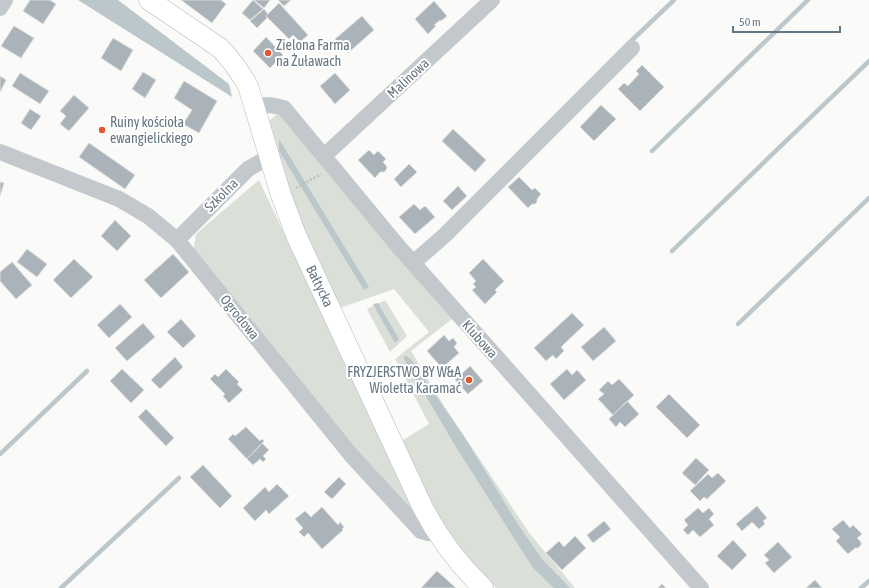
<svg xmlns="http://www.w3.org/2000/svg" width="869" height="588" font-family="'Asap Condensed',sans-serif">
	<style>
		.green { fill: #dadfd7 }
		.water { fill: #bbc7cb }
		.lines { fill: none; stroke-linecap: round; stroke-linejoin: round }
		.stream { stroke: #bbc7cb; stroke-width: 4.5 }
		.building { fill: #aab3b9; stroke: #dcdcda }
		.major-casing { stroke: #b5babe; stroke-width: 21 }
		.path { stroke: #bbbfc2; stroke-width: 2.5; stroke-dasharray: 2 2; stroke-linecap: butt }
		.minor { stroke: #c3c8cc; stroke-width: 16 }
		.major { stroke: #fff; stroke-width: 20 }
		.poi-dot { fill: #e4572e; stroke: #fff; stroke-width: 1.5 }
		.labels { text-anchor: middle; stroke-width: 4; stroke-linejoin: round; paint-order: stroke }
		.poi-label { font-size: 14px; fill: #657683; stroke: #fff; text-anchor: start }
		.street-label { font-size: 14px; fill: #657683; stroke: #fff }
	</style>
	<rect width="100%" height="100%" fill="#fafaf8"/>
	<path class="green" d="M279,114L452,319L411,351L444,406L530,534L575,588H496L465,556L433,510L403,440L429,424L395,359L429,332L394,289L340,308L300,222L268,122L276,115Z
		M259,180L422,526L358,454L193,252L196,234Z
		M385,300L407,336L390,352L367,309Z"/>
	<path class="water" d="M78,0H118L229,84L232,97Z
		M279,139L369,287L364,290L279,151Z
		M378,303L399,339L395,343L373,304Z
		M410,358L465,438L519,526L542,559L570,588H554L533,568L456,447L406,362Z"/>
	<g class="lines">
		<path class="stream" d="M629,43L674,0
			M652,151L808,0
			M672,251L869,61
			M738,324L869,198
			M406,358L411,366
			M0,454L87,371
			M61,588L179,478
			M861,588L869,581"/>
	</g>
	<path class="building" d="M30,0H50L56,4L43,24L23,11Z
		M181,0H221L226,4L212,23Z
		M253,0L263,9L250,20L242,13Z
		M254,0H270L264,8Z
		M278,0H291L284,6Z
		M434,1L447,16L441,21L440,20L434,25L436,26L428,34L415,19Z
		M279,3L308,35L300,42L293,35L289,39L266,16Z
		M264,9L268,14L266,16L267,18L257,28L250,21Z
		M362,16L374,30L348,53L335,39Z
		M14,26L34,38L21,58L1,46Z
		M266,37L283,55L270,68L253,51Z
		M113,38L133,50L121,71L101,58Z
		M642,65L664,87L640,111L618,89L624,83L628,86L639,74L636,71Z
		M143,72L156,80L145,98L132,89Z
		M20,73L49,91L40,104L12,86Z
		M335,73L350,90L335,104L320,86Z
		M0,76L6,80L0,92Z
		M184,81L217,101L199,133L183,124L192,110L174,98Z
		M74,95L89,108L69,131L60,124L66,116L60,111Z
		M601,105L616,119L594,141L580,127Z
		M30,109L41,116L31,130L21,123Z
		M453,129L486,160L475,172L442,141Z
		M89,143L135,175L125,189L79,157Z
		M369,150L374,155L378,151L386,159L383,162L387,167L386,170L384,172H380L375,178L358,160Z
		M409,164L417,172L401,187L394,179Z
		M519,177L532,190L535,188L541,194L537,199V202L535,204H532L528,208L508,187Z
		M0,182L4,183L0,196Z
		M458,186L467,196L452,210L443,201Z
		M414,204L420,210L425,206L435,217L415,234L399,217Z
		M115,220L131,236L117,251L101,236Z
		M27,249L47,264L37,277L17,262Z
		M173,254L189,272L161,298L144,280Z
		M74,259L93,277L71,298L53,280Z
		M483,259L504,281L495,290L497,292L485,304L472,290L476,287L473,284L476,281L469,273Z
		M12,262L32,285L16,299L0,281V272Z
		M120,304L132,317L109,338L97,325Z
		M572,313L584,325L561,347L564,351L556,359L553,355L546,361L534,348Z
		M181,319L196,336L183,348L167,332Z
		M143,323L155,337L127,361L115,348Z
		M604,327L616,341L593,361L581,347Z
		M444,335L449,341L453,338L457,343L454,347L459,353L442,368L427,351Z
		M175,357L183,367L160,389L151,380Z
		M470,366L483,381L468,394L455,380Z
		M122,369L144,390L131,403L110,381Z
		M226,369L239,382L237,384L243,390L229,403L223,396L225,394L210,379L215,374L218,377Z
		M567,369L572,375L577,370L586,380L564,400L550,384Z
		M619,379L634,395L613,415L598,399L604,394L599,390L608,381L612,385Z
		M669,394L700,425L687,438L656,407Z
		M627,401L639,414L625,427L620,422L616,427L609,419Z
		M146,409L174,438L166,446L138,417Z
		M246,427L260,441L262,439L264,441L247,459L228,439L233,434L235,436Z
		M262,443L269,450L263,456L266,459L263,462L260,459L253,465L247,459Z
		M696,458L709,470L695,485L682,473Z
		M203,465L232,496L220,508L190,477Z
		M718,473L726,481L707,499L704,497L700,501L690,491L708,474L712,478Z
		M339,477L346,484L332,499L324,492Z
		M277,484L289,496L269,514L266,510L255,521L243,508L265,487L269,492Z
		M757,506L767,518L763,521L765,524L759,529L752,522L742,531L736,524Z
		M322,507L338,525L340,522L344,527L342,529L343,530L322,549L308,533L304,537L299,532L303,528L295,519L305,511L311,517Z
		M698,508L703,513L709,508L714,514L709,519L714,525L700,537L693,530L688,535L683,530L688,525L684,520Z
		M843,520L850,528L853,525L862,534L857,538L861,542V545L858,548H855L848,554L836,541L840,537L832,529Z
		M604,521L611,529L593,543L587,535Z
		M575,536L586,548L562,570L546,553L559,541L564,547Z
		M733,540L747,555L732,570L717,556Z
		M778,542L792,557L774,573L765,563L769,560L764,555Z
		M437,571L456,588H421Z
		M815,580L822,588H806Z
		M662,584L666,588H658Z"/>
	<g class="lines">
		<defs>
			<path id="major" d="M149,0L220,48C232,60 240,72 248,86L281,195L296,235L422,506C438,537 458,564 483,588"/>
		</defs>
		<use href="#major" class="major-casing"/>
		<path class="path" d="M296,188L321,174"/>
		<path class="minor" d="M0,8L5,0
			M255,106L270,105L284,108L398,246L701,588
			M0,152L119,199L148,216L177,240L351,455L421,531L428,533L436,532
			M324,156L492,0
			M177,240L248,169L269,157
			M413,263L445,235L632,48"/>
		<use href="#major" class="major"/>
	</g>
	<g class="poi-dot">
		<circle cx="268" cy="53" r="4"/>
		<circle cx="102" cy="130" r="4"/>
		<circle cx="469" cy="380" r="4"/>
	</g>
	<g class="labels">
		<g class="poi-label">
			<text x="276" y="50">Zielona Farma<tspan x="276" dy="16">na Żuławach</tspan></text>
			<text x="110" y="127">Ruiny kościoła<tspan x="110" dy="16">ewangielickiego</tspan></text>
			<text x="461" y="377" text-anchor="end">FRYZJERSTWO BY W&amp;A<tspan x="461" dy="16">Wioletta Karamać</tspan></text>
		</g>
		<g class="street-label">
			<text transform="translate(408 78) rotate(-43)" y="5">Malinowa</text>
			<text transform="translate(221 195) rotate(-45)" y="5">Szkolna</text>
			<text transform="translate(320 286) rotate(64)" y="5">Bałtycka</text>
			<text transform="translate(240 317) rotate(51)" y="5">Ogrodowa</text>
			<text transform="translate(480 339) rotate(48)" y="5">Klubowa</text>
		</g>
	</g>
	<path d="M733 26v6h107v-6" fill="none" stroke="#657683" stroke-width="2"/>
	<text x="739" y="26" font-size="12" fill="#657683" stroke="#ffffff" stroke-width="3" paint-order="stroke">50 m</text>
</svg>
